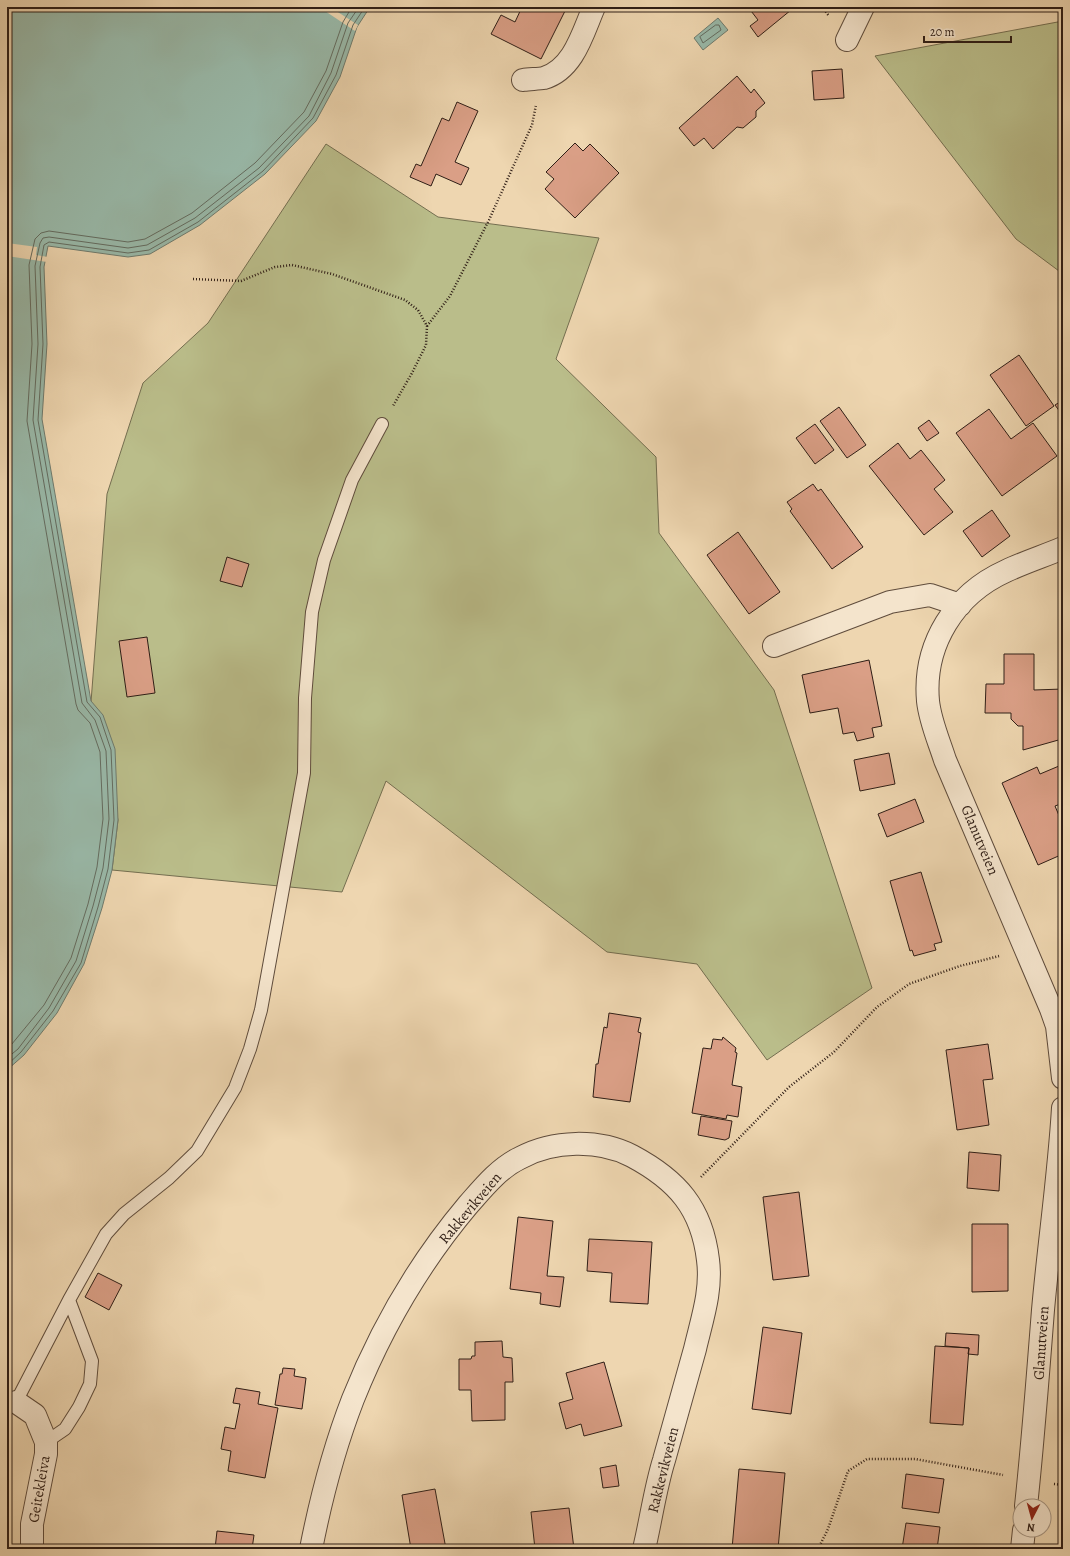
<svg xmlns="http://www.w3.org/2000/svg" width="1070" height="1556" font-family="Alegreya,serif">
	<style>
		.green { fill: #babd8a; stroke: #746e50 }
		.water { fill: #99b9a9; stroke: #6f7b6e }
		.pier { fill: #eed6b0 }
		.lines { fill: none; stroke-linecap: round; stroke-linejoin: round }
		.shore { stroke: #646c60; stroke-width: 1 }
		.building { fill: #da9f86; stroke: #2f1e16 }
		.lane-casing { stroke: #5f4c3c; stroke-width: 14 }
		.street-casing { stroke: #5f4c3c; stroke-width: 24 }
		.path { stroke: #2f1e16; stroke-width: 2.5; stroke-dasharray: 1 2; stroke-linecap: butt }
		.lane { stroke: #f4e4cc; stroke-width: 12 }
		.street { stroke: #f4e4cc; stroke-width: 22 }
		.labels { text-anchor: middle; stroke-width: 3; stroke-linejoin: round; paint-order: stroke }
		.street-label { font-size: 15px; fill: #2f1e16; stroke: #f4e4cc }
	</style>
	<rect width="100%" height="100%" fill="#eed6b0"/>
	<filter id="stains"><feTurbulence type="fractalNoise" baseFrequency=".005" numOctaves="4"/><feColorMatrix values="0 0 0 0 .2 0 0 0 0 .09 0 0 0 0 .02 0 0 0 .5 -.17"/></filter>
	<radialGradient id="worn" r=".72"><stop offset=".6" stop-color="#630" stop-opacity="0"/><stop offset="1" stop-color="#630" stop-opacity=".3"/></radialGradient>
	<path class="green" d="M1063,21V274L1016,239L875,56Z
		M326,144L438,217L599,238L556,359L656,457L659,533L774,690L872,988L767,1060L697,964L607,952L386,781L342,892L112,870L118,820L91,702L107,494L143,383L208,323Z"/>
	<path class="water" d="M7,7H370L357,27L340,77L316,121L265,174L200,225L150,254L128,257L48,246L44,267L47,344L42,419L91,701L103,715L115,749L118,820L112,870L102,908L84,964L57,1013L24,1055L7,1070Z
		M718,18L728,30L703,50L694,38Z"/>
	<path class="pier" d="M319,7H330L358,25L355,31Z
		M7,243L37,247L36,255L48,257L47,262L7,256Z"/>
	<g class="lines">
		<path class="shore" d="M716,25H719L721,30L703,43L700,37Z
			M7,1050L44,1005L71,958L88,904L97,867L103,819L100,752L90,723L78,710L76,704L27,421L32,344L29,265L35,239L41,233L49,231L128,242L145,239L192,213L255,163L304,112L326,71L343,22L352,7
			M7,1058L18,1049L49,1008L76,961L93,906L103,868L109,819L106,751L95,720L82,703L33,420L38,344L35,266L40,243L43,238L49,237L128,248L147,245L195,218L259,168L309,116L331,73L348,23L359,7
			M7,1065L21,1052L53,1011L81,963L98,907L108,869L114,820L111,750L100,717L87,702L38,420L43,344L40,267L44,245L49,242L128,253L149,250L198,222L263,171L313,118L336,75L353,25L365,7"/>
	</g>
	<path class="building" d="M522,7H567L541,59L491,34L501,15L515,22Z
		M748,7H789L791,10L758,37L750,26L758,20Z
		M842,69L844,98L814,100L812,71Z
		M737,76L751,93L754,89L765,103L756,111V117L743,128L737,127L713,149L704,138L694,146L679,128Z
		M457,102L478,111L455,162L469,168L461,185L436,174L431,186L410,177L416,164L421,166L442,118L449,121Z
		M575,143L583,151L590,144L619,173L575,218L545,189L554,179L546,172Z
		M1019,355L1054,406L1026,426L990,375Z
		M1063,400V416L1055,405Z
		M839,407L866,445L847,458L820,421Z
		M989,409L1011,439L1033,423L1057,456L1002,496L956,433Z
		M929,420L939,433L927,441L918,428Z
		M815,424L834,450L815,464L796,438Z
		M898,443L910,459L921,450L945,480L934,489L953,512L924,535L869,466Z
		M813,484L818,491L821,489L863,547L832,569L790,511L792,509L787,502Z
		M992,510L1010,536L982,557L963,531Z
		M738,532L780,592L749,614L707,555Z
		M227,557L249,564L242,587L220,581Z
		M147,637L155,693L127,697L119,641Z
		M1004,654H1034V690L1063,689L1062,739L1023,750V726H1018L1011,719V713H985L986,684H1004Z
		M1061,656H1063V686H1061Z
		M869,660L882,726L872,728L874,737L857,741L854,732L843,734L838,708L810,713L802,675Z
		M889,753L895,784L860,791L854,760Z
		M1059,766L1063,775V803L1055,806L1063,825V854L1038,865L1002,783L1037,767L1040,774Z
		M915,799L924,822L887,837L878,814Z
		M921,872L942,942L934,944L936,950L914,956L912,950L910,951L890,881Z
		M609,1013L641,1018L638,1032L641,1033L630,1102L593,1097L596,1064H598L604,1027L607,1028Z
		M723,1037L736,1048L735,1052L737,1053L732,1085L742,1087L738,1117L727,1115L726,1119L692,1113L703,1048L711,1049L713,1039L722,1040Z
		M988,1044L993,1079L983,1080L989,1125L957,1130L946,1050Z
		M701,1116L732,1121L729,1138L725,1140L698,1135Z
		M969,1152L1001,1155L999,1191L967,1188Z
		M799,1192L809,1276L773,1280L763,1197Z
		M518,1217L553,1221L547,1276L564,1277L560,1307L540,1304L541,1293L510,1289Z
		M972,1224H1008V1291L972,1292Z
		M589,1239L652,1242L648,1304L610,1302L612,1273L587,1271Z
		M98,1273L122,1285L109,1310L85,1297Z
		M763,1327L802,1333L791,1414L752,1409Z
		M946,1333L979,1335L978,1355L968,1354L969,1348L945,1346Z
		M502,1341L503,1357L512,1358L513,1382H505V1420L472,1421L471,1390H459V1359H471L472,1356H475V1342Z
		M935,1346L969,1348L963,1425L930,1423Z
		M604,1362L622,1426L584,1436L581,1424L566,1429L559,1403L573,1399L566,1373Z
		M283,1368L295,1369L294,1376L306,1378L302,1409L275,1405L280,1374H282Z
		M236,1388L260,1392L258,1404L278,1408L265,1478L228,1471L231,1451L221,1449L225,1427L235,1429L240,1404L233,1403Z
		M616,1465L619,1486L603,1488L600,1468Z
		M739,1469L785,1473L778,1549H732Z
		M906,1474L944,1479L939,1513L902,1508Z
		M435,1489L446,1549H411L402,1495Z
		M569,1508L574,1549H535L531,1512Z
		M906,1523L940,1527L937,1549H902Z
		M217,1531L254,1535L252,1549H215Z
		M407,1545L408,1549H385Z"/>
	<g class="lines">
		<defs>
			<path id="lane" d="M11,1402H16L69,1300L106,1234L124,1214L169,1178L197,1151L235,1088L250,1049L261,1010L304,773L305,698L312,612L324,560L352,480L382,424
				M46,1442L65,1429L79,1407L90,1384L92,1361L69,1300"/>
			<path id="street" d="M847,40L863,7
				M523,80C529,79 538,79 544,78C574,69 583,32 594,7
				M1063,548C1044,556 1025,562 1006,571C955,594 923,644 928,701C930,721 939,741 945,760L1051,1009L1057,1026L1063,1078
				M774,646L890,602L930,595L960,605
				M16,1402L35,1415L46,1442V1454L32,1524V1549
				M1026,1506C1033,1441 1038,1375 1043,1310C1049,1242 1059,1176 1063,1108
				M311,1549C321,1498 334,1448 353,1399C381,1329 420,1262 468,1205C483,1188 499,1168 520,1158C553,1140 599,1139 632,1156C677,1180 702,1208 708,1260C712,1291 702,1319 695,1349C685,1386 674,1423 664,1460C655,1489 651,1520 644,1549
				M1022,1549L1024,1530"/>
		</defs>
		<use href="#lane" class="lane-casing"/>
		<use href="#street" class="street-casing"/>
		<path class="path" d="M822,7L829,16
			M193,279L241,281L275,267L292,265L332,274L405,300L418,310L427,326L426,345L412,373L393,406
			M427,326L450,296L489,220L532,125L536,105
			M701,1177L789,1087L834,1052L877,1007L909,984L960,966L999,956
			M1054,1484L1063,1485
			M818,1549L828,1529L848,1471L867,1459H915L1003,1475"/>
		<use href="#lane" class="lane"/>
		<use href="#street" class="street"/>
	</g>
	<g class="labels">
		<g class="street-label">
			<text transform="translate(980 840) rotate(67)" y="5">Glanutveien</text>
			<text transform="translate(470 1208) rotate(-50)" y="5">Rakkevikveien</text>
			<text transform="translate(1041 1343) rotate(-86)" y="5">Glanutveien</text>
			<text transform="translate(663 1470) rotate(-76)" y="5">Rakkevikveien</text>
			<text transform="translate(39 1489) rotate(-80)" y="5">Geitekleiva</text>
		</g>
	</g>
	<rect width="1070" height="1556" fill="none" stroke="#eed6b0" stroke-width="24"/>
	<rect x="8" y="8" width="1054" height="1540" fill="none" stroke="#2f1e16" stroke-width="2"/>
	<rect x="12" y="12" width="1046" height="1532" fill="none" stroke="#2f1e16"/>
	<g transform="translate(1032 1518) rotate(186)"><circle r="19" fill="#f4e4cc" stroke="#a59583"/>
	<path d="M0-3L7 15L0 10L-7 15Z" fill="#8f2418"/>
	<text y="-6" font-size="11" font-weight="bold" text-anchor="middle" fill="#2f1e16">N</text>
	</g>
	<path d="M924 36v6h87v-6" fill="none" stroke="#2f1e16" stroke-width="2"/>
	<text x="930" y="36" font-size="12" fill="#2f1e16" stroke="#f4e4cc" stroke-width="3" paint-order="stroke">20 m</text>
	<rect width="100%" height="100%" filter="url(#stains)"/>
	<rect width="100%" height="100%" fill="url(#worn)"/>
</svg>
